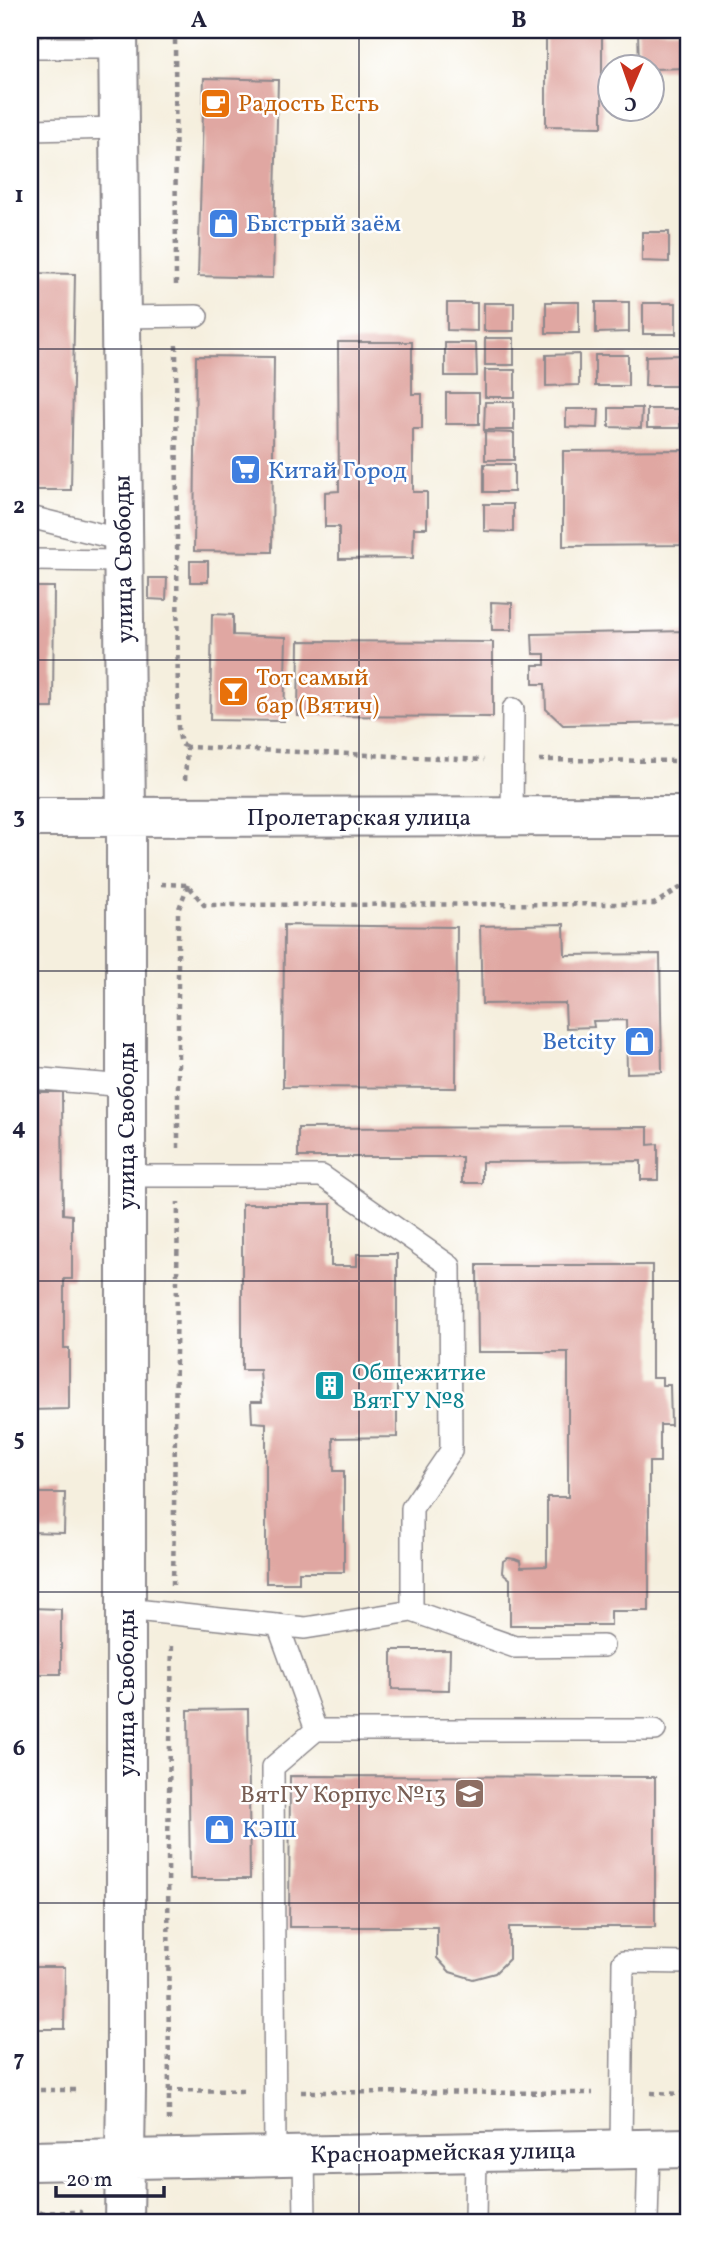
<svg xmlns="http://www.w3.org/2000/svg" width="718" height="2252" font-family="Vollkorn,serif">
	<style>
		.building { fill: #e0a7a2 }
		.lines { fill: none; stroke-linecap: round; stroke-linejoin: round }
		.service-casing { stroke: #8c888c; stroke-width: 24 }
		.minor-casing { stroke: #8c888c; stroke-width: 42 }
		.path { stroke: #8c888c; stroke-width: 4.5; stroke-dasharray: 5 5; stroke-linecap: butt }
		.service { stroke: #fff; stroke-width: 21 }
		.minor { stroke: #fff; stroke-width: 38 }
		.grid { fill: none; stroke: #22223b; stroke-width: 2; stroke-opacity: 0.55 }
		.labels { text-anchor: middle; stroke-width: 5; stroke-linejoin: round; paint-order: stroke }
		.food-label { font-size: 24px; fill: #c56008; stroke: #fff; text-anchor: start }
		.shop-label { font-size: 24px; fill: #366cbe; stroke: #fff; text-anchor: start }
		.street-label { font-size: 24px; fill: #22223b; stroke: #fff }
		.culture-label { font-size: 24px; fill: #0d838f; stroke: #fff; text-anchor: start }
		.education-label { font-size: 24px; fill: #785e54; stroke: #fff; text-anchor: end }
		.neatline { fill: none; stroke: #22223b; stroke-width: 2.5 }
		.grid-label { font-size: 23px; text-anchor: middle; font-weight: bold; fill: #22223b }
	</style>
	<rect width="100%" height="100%" fill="#fff"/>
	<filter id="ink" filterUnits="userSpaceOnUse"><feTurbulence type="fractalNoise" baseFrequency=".0143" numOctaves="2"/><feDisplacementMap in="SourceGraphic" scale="14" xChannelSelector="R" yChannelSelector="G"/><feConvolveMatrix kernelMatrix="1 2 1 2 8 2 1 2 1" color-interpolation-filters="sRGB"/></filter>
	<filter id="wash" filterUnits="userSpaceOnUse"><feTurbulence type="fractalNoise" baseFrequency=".00686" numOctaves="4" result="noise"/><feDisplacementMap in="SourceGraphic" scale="28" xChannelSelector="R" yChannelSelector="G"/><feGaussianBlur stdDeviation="1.57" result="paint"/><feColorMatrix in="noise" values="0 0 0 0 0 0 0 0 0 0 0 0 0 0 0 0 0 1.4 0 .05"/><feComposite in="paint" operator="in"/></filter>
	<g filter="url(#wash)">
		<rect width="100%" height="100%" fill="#f5efde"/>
		<g id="blocks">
			<path class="building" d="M546,30H602V127L546,126Z
				M638,30H688V68L652,69V66H639Z
				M204,78L278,80L273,278L198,276Z
				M642,232H669V262L642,261Z
				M30,273L75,274L71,490H30Z
				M546,302H579V333H546Z
				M596,302H629V332L596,333Z
				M447,303H477V331L447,330Z
				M484,303H514V331H484Z
				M643,303H676V334H643Z
				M485,338H514V365H485Z
				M338,342H412V394H422V429H413V492H427V528H414L413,558L339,559V527H325V492L339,491Z
				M445,343H476L477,376H445Z
				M579,354V385L546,386V355Z
				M595,355H628V386H595Z
				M679,355V386H645L646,356Z
				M196,356L274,357L272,552L194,551Z
				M485,370H515V397H485Z
				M446,393H479V424H446Z
				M485,402H514V430H484Z
				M609,408H642L641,428L609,427Z
				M566,409H599L598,428L566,427Z
				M647,409H680V428H647Z
				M485,432L514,433V460H485Z
				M688,450V545L563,546V451Z
				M484,464H514V492H484Z
				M484,504H513V532L484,531Z
				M190,561H208V582H190Z
				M149,578H167L166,600L149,599Z
				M30,587H54L53,708H30Z
				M491,602L512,603V630H492Z
				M212,614L233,615V635L286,637L284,721L210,720Z
				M688,631V723L563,725L546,709L545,684H533V665H545V654H533L532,634Z
				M299,641L493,642V717L298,716Z
				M564,924L565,955L660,954L662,1072L627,1073L626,1020L593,1021L594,1027L566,1028L565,1003L482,1004L480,926Z
				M284,925L457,927L456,1088L283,1087Z
				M30,1092H62L63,1214L72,1215V1279H64V1348H69V1409L30,1410Z
				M648,1127V1145L658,1144V1180H641V1161L482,1162V1183H462V1157H298V1128Z
				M242,1204H331V1266H357V1254H397V1437L333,1438L334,1471H344V1572H299V1583H266V1423L252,1422L251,1402H262L260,1370H242Z
				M477,1265H652V1378H662V1385H670L671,1425H660V1462H649V1611H611V1625H510V1579L502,1572L503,1561L508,1558L515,1559L520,1561L521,1567L547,1566V1497H568V1352H478Z
				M30,1493H65L64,1533L30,1532Z
				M30,1608L61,1609V1674H30Z
				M392,1650H450L449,1690L392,1689Z
				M248,1709L250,1879H190L188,1710Z
				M290,1776L655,1777V1927H509V1959L495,1973L473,1979L450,1972L437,1958V1927H289Z
				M30,1967H65L64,2029H30Z"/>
		</g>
	</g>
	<g filter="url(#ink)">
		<use href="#blocks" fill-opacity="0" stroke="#8c888c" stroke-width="2"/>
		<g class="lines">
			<defs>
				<path id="service" d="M30,48H119
					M30,130L118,128
					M120,317L197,316
					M30,517L122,540
					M30,560L123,561
					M512,816L513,709
					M30,1078L126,1086
					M126,1609L305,1628L412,1611V1508L451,1451L450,1266L322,1176H126
					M412,1611L515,1647L603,1646
					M278,1625L316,1730
					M621,2149L623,1962L688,1963
					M304,2155L305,2222
					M275,2156L273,1767L316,1730H655
					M475,2222L476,2152
					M647,2222L649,2149"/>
				<path id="minor" d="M118,30L126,817V2089L124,2222
					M30,817L688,816
					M30,2161L688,2148"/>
			</defs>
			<use href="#service" class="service-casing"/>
			<use href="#minor" class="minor-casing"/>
			<path class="path" d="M175,30L176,288
				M176,345L178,728L181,744L187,747
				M539,760L688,761
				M185,780L187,747L484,760
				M161,884L188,885L204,905L654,904L688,883
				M178,1148V911L188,885
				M173,1585L178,1202
				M30,2090H79
				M168,2090L246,2091
				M301,2092L593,2093
				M651,2093L688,2094
				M169,2121L168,1843L172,1643
				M30,2213L81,2212V2222"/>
			<use href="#service" class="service"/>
			<use href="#minor" class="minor"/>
		</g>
	</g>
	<path class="grid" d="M359,30V2222M30,349H688M30,660H688M30,971H688M30,1281H688M30,1592H688M30,1903H688"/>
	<defs>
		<symbol id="cafe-square" viewBox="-11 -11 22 22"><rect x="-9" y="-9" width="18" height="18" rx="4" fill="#e8710a" stroke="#fff"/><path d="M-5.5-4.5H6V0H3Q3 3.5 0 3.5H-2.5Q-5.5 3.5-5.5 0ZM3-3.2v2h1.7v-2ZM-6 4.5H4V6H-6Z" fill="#fff"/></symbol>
		<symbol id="shop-square" viewBox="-11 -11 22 22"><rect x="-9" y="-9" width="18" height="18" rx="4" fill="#3f7fe0" stroke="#fff"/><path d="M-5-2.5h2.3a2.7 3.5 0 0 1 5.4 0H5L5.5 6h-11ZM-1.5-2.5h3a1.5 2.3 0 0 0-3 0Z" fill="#fff"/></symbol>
		<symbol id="supermarket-square" viewBox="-11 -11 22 22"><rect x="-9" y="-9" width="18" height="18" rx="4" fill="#3f7fe0" stroke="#fff"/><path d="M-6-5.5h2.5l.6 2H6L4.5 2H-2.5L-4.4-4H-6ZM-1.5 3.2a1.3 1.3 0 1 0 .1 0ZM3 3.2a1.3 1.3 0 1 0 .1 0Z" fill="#fff"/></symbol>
		<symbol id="bar-square" viewBox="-11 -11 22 22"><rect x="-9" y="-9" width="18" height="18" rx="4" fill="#e8710a" stroke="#fff"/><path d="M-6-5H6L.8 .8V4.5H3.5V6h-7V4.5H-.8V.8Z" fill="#fff"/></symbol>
		<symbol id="building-square" viewBox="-11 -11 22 22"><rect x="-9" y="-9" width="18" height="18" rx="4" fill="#0f9aa8" stroke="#fff"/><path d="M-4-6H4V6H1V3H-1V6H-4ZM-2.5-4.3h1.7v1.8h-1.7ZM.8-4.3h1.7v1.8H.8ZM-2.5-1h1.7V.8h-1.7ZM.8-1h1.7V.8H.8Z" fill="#fff"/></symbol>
		<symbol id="university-square" viewBox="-11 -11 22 22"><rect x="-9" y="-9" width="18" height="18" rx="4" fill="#8d6e63" stroke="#fff"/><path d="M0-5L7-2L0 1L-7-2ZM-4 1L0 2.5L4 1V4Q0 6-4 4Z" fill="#fff"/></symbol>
	</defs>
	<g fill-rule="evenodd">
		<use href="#cafe-square" x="198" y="86" width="35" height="35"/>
		<use href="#shop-square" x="206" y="206" width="35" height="35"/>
		<use href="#supermarket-square" x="228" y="452" width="35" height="35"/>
		<use href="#bar-square" x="216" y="674" width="35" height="35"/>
		<use href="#shop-square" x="622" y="1024" width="35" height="35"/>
		<use href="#building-square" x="312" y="1368" width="35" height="35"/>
		<use href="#university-square" x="452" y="1776" width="35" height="35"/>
		<use href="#shop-square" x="202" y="1812" width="35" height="35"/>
	</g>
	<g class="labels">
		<g class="food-label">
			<text x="238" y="111">Радость Есть</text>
			<text x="256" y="685">Тот самый<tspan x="256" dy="28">бар (Вятич)</tspan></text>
		</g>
		<g class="shop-label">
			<text x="246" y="231">Быстрый заём</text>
			<text x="268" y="478">Китай Город</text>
			<text x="616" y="1049" text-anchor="end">Betcity</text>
			<text x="242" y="1837">КЭШ</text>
		</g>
		<g class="street-label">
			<text transform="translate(123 559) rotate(-91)" y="8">улица Свободы</text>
			<text x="359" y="825">Пролетарская улица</text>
			<text transform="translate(126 1126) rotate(-90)" y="8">улица Свободы</text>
			<text transform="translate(126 1693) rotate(-90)" y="8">улица Свободы</text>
			<text transform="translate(443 2152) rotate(-1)" y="8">Красноармейская улица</text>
		</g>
		<g class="culture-label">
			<text x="352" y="1380">Общежитие<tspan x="352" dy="28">ВятГУ №8</tspan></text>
		</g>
		<g class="education-label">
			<text x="446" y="1802">ВятГУ Корпус №13</text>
		</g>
	</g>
	<rect width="718" height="2252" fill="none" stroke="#fff" stroke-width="77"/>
	<g transform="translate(631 88) rotate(182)"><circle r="33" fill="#ffffff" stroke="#a7a7b1" stroke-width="2"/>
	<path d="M0-5L12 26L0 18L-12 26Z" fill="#c8321e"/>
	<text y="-10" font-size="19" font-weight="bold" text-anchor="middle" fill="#22223b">С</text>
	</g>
	<path d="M56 2186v10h108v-10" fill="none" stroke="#22223b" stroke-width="3.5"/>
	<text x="66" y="2186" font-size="21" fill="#22223b" stroke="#ffffff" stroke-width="5" paint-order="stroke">20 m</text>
	<rect x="38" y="38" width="642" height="2176" class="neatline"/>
	<g class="grid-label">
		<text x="199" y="27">A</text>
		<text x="519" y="27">B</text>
		<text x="19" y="202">1</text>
		<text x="19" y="513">2</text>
		<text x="19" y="823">3</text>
		<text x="19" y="1134">4</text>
		<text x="19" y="1445">5</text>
		<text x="19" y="1755">6</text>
		<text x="19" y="2066">7</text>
	</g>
</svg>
